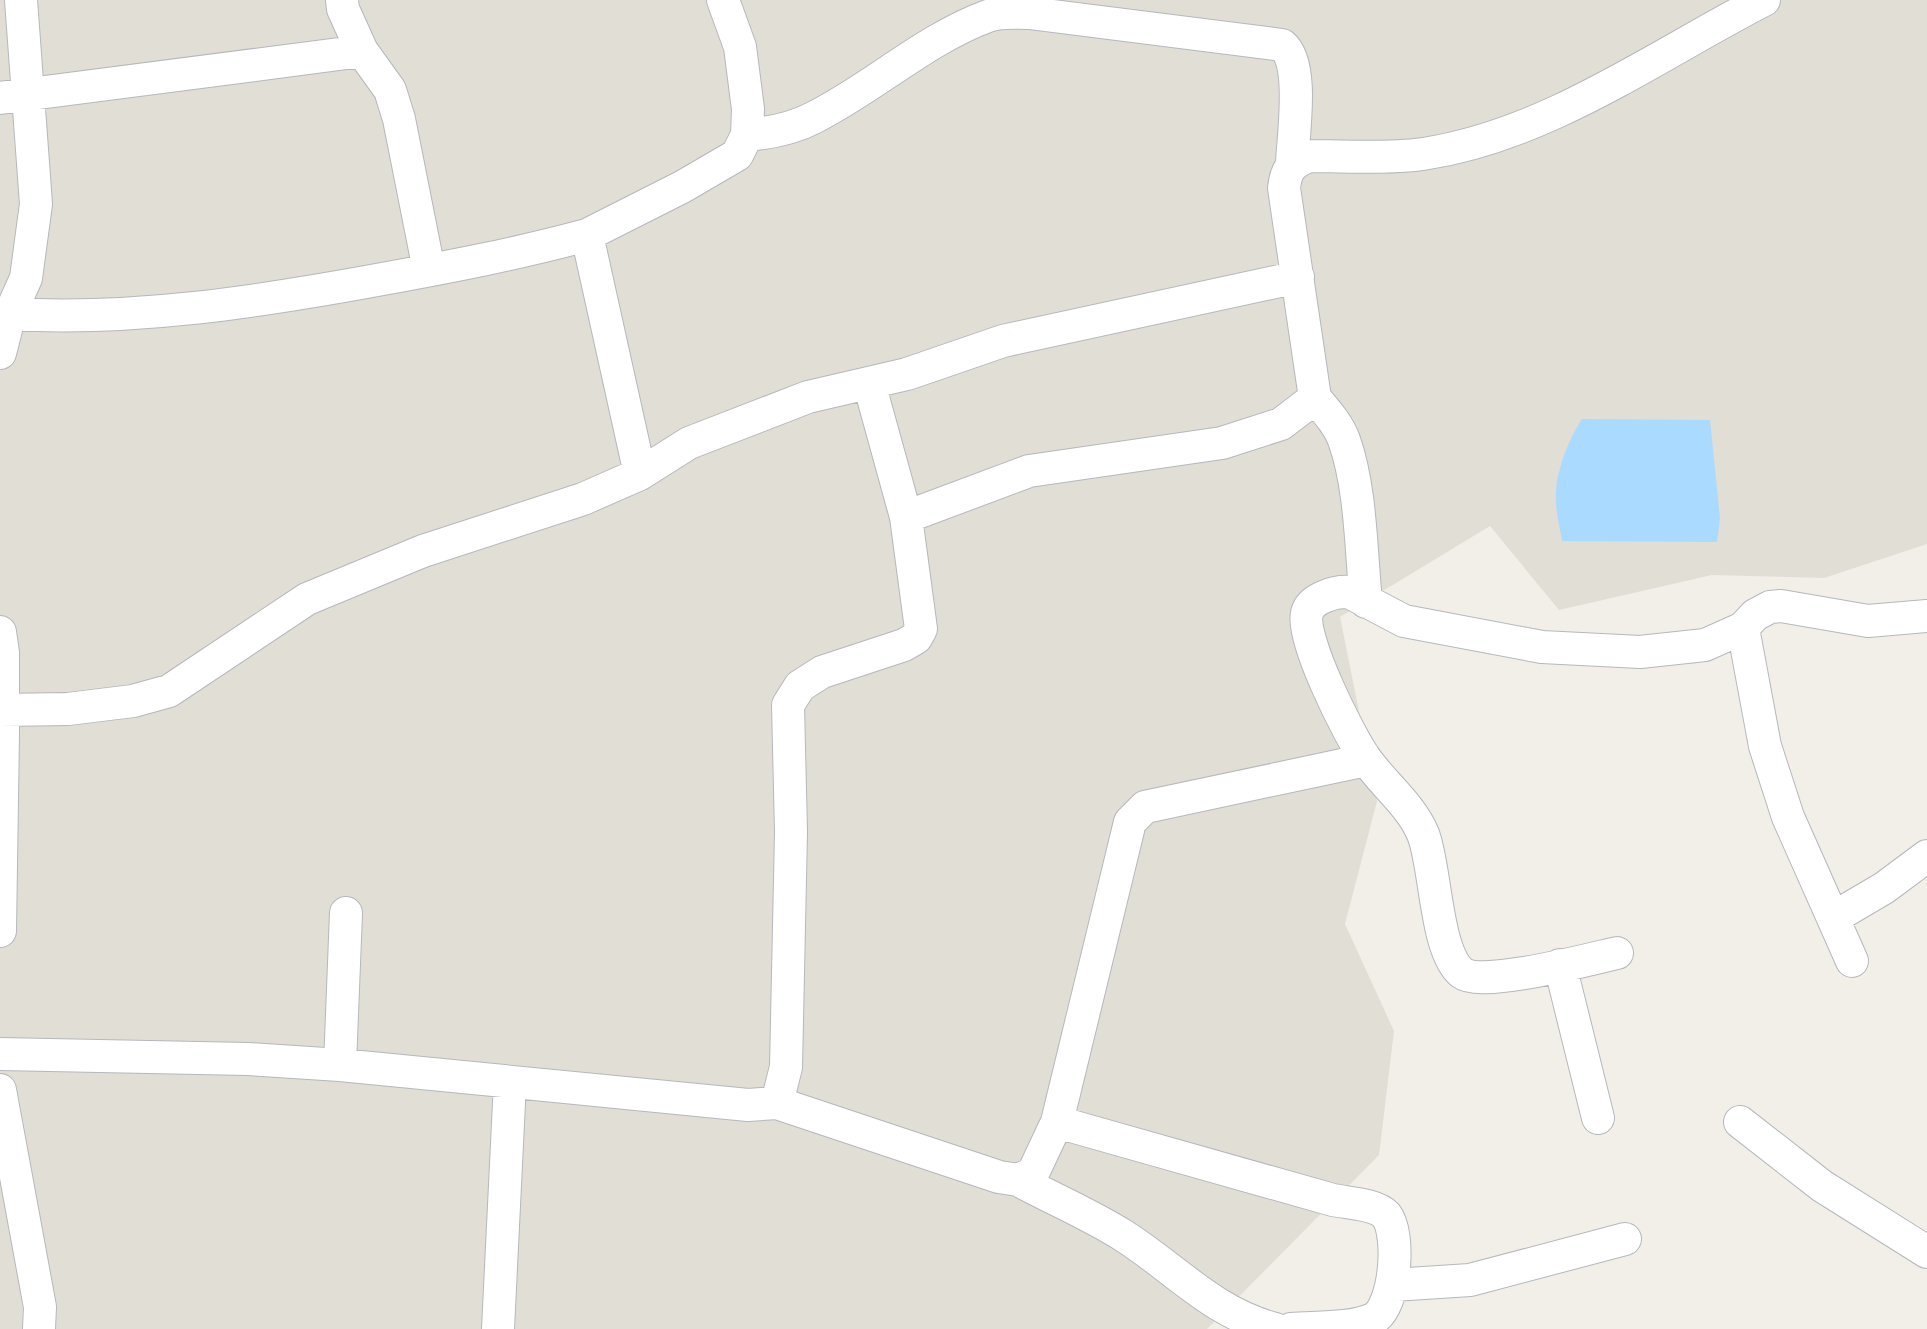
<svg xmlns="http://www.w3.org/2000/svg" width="1927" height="1329" font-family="'Public Sans',sans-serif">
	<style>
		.education { fill: #e1ded6 }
		.water { fill: #aadaff }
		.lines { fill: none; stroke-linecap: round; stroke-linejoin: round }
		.street-casing { stroke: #b5b8bc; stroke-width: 34 }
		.street { stroke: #fff; stroke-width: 32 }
	</style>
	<rect width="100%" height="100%" fill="#f1efe8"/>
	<path class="education" d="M0,0H1927V544L1824,578L1712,575L1559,610L1490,526L1340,617L1377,801L1345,924L1394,1031L1379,1155L1207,1329H0Z"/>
	<path class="water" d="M1582,419L1710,420L1720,518L1717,542L1562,541C1560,529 1557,516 1556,504C1554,476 1567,442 1582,419Z"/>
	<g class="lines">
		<defs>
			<path id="street" d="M342,0L343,9L362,51L390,90L399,119L429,270
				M0,98L362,51
				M747,135C769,133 794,128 813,118C873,88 925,39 988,16C1002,11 1016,13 1029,13L1282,45C1305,63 1293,135 1292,163
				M587,235L682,187L737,155L747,135L748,109L740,47L723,0
				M10,314C133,321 257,302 377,280C448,267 517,254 587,235L640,474
				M0,353L10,314L26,278L36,204L21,0
				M869,383L906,517
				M1315,398C1326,411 1338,424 1344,440C1361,487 1361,551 1366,602
				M1743,628L1765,746L1788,817L1852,961
				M0,632L3,653V733L0,931
				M0,710L68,709L133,701L169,691L307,599L423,551L583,499L640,474L689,443L808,397L907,374L1003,341L1298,277
				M1833,918L1884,888L1927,856
				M1617,953C1590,959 1481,988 1462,973C1435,951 1436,866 1423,834C1411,805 1383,784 1365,758C1349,735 1300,638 1307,613C1311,598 1336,591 1349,592L1404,621L1542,647L1640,652L1705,645L1743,628L1755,615L1770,607L1781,606L1868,621L1927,616
				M1560,965L1598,1118
				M0,1054L248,1059L340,1065L748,1105L777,1103L786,1067L791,832L788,705L800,686L822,672L904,645L916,638L921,629L906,517L1029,471L1222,443L1281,424L1315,398L1284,188C1286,169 1292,163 1309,156C1347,156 1386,159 1423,154C1548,135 1655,56 1764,0
				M340,1065L346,913
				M0,1090L40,1307L39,1329
				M777,1103L999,1177L1018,1180L1033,1173L1057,1122L1130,822L1145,807L1366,760
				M1057,1122L1333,1200C1347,1203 1376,1204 1386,1215C1401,1233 1396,1307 1373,1319C1351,1329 1316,1327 1291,1329
				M1740,1122L1822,1186L1927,1252
				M1018,1180C1053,1199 1091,1215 1124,1236C1177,1270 1212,1312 1275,1329
				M1393,1285L1470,1280L1625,1239
				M498,1329L510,1082"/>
		</defs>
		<use href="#street" class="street-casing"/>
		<use href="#street" class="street"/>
	</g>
</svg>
